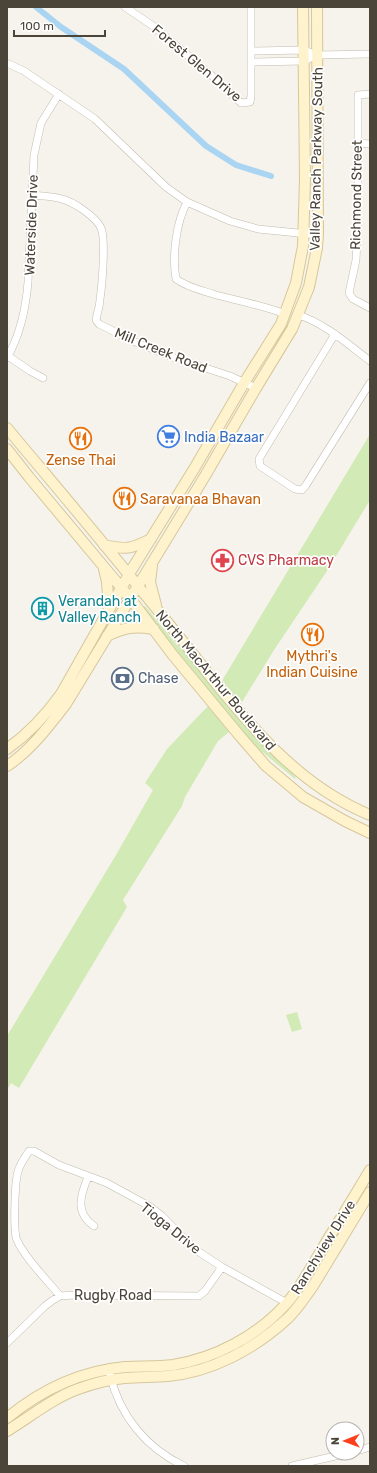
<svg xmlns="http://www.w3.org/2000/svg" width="377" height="1473" font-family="Rubik,sans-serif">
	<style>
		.green { fill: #d2eab5 }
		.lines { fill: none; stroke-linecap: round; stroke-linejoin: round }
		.canal { stroke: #a9d4f2; stroke-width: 6 }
		.street-casing { stroke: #c2bbae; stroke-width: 8 }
		.secondary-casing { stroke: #d6c79b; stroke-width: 12 }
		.street { stroke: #fff; stroke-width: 7 }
		.secondary { stroke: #fff3cd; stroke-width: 10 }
		.labels { text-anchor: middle; stroke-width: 3.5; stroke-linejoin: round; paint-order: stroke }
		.street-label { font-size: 14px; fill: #4b4439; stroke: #fff }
		.shop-label { font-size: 14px; fill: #366cbe; stroke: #fff; text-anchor: start }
		.food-label { font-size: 14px; fill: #c56008; stroke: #fff }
		.health-label { font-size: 14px; fill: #be3a42; stroke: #fff; text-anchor: start }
		.culture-label { font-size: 14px; fill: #0d838f; stroke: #fff; text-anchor: start }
		.service-label { font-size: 14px; fill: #4e5e75; stroke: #fff; text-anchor: start }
	</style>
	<rect width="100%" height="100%" fill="#f6f3ec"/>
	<path class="green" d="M370,434V500L327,571L274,650L242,702L237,699L223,681V679Z
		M145,606L177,645L193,660L265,747L296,777L295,779L254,745L142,608Z
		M208,706L229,732L218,741L185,797L182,806L123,900L127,907L19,1088L11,1083L7,1090V1036L116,855L153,790L145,783L167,749Z
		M297,1012L302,1029L292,1032L286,1015Z"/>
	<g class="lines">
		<path class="canal" d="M36,7L61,27L124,69L206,146L236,165L271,176"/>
		<defs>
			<path id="street" d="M125,7L153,26L210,74L241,103L250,102L251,96V7
				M252,51L304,50L317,55L370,54
				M252,62L304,61L317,55
				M9,64L24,71L95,119L166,187L187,202L230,221L258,229L318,235
				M370,94L358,95V221L356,260L349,293L353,299L370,308
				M357,143L370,144
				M32,195C41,196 53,196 62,199C74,202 96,217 101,228C106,239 102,286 100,299C100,306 97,313 96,320L99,324L133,341L172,357L230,376L256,388
				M187,202C176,223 172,256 176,279C187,287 200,290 213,294C237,301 262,305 285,314
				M298,315C323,322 349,345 370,361
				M335,334L259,459L260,466L295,489L302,490L306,485L370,383
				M8,356L30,371L43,378
				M7,358C20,335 26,308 28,282L34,155L41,123L59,94
				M88,1177C80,1196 75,1213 94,1226
				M60,1296C48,1281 24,1257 17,1240C13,1232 15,1186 17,1176C18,1166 24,1159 29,1151H34L59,1165L107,1183L149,1206L162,1216L196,1250L222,1267L287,1303
				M7,1343L45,1306L53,1300L60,1296L74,1295L199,1296L205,1291L222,1267
				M110,1375C120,1416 146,1448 184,1466
				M357,1451L370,1447
				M292,1466L348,1453"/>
			<path id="secondary" d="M7,428C52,482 98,536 142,591C165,619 188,647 210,676C255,732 302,787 370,815
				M7,449L29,477L130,598L172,654L239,735L266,766L303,797L345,821L370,833
				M104,545C126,550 131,549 151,539
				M152,566L150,582L156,605
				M104,569L107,582L109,609
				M107,636C125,627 134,626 154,629
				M7,749C28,734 46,715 61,694L132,569L194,469L244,383L281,324L296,283L303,246L305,179L303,7
				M7,766C30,751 49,726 66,704L205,476L256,388L292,329L309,287L317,248L318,235L317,7
				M7,1418C41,1390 81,1371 125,1367C141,1366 157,1367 173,1365C216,1358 257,1336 286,1304C299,1290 308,1272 318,1256C335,1227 353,1199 370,1170
				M7,1431C30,1417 53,1398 78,1389C92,1384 110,1379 125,1378C139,1377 154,1377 168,1376C212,1372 254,1349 287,1319C297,1310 305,1297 313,1286L370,1192"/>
		</defs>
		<use href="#street" class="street-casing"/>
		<use href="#secondary" class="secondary-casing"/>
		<use href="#street" class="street"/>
		<use href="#secondary" class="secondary"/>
	</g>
	<defs>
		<symbol id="supermarket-ring" viewBox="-11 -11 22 22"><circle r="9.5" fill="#fff" stroke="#3f7fe0" stroke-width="1.5"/><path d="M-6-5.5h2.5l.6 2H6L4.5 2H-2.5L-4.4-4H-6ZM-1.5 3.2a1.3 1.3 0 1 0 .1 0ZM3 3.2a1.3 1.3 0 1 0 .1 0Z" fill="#3f7fe0"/></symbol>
		<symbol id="restaurant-ring" viewBox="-11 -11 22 22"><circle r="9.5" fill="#fff" stroke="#e8710a" stroke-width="1.5"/><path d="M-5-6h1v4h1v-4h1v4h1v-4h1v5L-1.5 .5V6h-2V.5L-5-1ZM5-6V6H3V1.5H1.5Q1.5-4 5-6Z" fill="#e8710a"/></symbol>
		<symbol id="pharmacy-ring" viewBox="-11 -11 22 22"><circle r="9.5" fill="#fff" stroke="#e0444e" stroke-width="1.5"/><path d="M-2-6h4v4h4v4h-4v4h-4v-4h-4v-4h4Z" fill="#e0444e"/></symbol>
		<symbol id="building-ring" viewBox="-11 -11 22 22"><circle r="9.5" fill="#fff" stroke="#0f9aa8" stroke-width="1.5"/><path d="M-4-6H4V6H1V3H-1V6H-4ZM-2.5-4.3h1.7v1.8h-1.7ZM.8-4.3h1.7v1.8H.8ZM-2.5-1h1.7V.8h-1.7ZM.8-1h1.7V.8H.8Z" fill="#0f9aa8"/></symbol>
		<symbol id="bank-ring" viewBox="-11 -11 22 22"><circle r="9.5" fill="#fff" stroke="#5c6f8a" stroke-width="1.5"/><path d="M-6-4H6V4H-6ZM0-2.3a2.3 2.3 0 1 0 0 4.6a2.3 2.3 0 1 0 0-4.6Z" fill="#5c6f8a"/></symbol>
	</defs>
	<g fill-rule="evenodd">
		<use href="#supermarket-ring" x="156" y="424" width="25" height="25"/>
		<use href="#restaurant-ring" x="68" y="426" width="25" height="25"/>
		<use href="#restaurant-ring" x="112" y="486" width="25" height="25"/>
		<use href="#pharmacy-ring" x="210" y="548" width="25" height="25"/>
		<use href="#building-ring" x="30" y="596" width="25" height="25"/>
		<use href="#restaurant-ring" x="300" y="622" width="25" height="25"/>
		<use href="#bank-ring" x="110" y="666" width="25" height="25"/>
	</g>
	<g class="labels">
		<g class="street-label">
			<text transform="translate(197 63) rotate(40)" y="5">Forest Glen Drive</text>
			<text transform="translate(316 159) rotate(-89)" y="5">Valley Ranch Parkway South</text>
			<text transform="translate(356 195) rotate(-89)" y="5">Richmond Street</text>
			<text transform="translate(31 225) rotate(-88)" y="5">Waterside Drive</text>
			<text transform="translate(161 350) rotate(22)" y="5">Mill Creek Road</text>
			<text transform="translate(216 680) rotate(50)" y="5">North MacArthur Boulevard</text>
			<text transform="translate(171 1228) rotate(39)" y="5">Tioga Drive</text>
			<text transform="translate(323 1247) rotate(-58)" y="5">Ranchview Drive</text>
			<text x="113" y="1300">Rugby Road</text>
		</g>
		<g class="shop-label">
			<text x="184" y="442">India Bazaar</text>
		</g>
		<g class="food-label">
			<text x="81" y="465">Zense Thai</text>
			<text x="140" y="504" text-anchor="start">Saravanaa Bhavan</text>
			<text x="312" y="661">Mythri's<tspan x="312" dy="16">Indian Cuisine</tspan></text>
		</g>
		<g class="health-label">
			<text x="238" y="565">CVS Pharmacy</text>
		</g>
		<g class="culture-label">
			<text x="58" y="606">Verandah at<tspan x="58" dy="16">Valley Ranch</tspan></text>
		</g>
		<g class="service-label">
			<text x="138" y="683">Chase</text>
		</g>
	</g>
	<rect width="377" height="1473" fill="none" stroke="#4b4439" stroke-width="16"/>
	<g transform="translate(345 1441) rotate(269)"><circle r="19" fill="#ffffff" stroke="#b7b4b0"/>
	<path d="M0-3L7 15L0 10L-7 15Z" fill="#fc3f1d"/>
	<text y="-6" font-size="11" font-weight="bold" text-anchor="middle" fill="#4b4439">N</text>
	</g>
	<path d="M14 30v6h91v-6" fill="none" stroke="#4b4439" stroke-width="2"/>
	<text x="20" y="30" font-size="12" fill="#4b4439" stroke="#ffffff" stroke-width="3" paint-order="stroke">100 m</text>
</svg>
